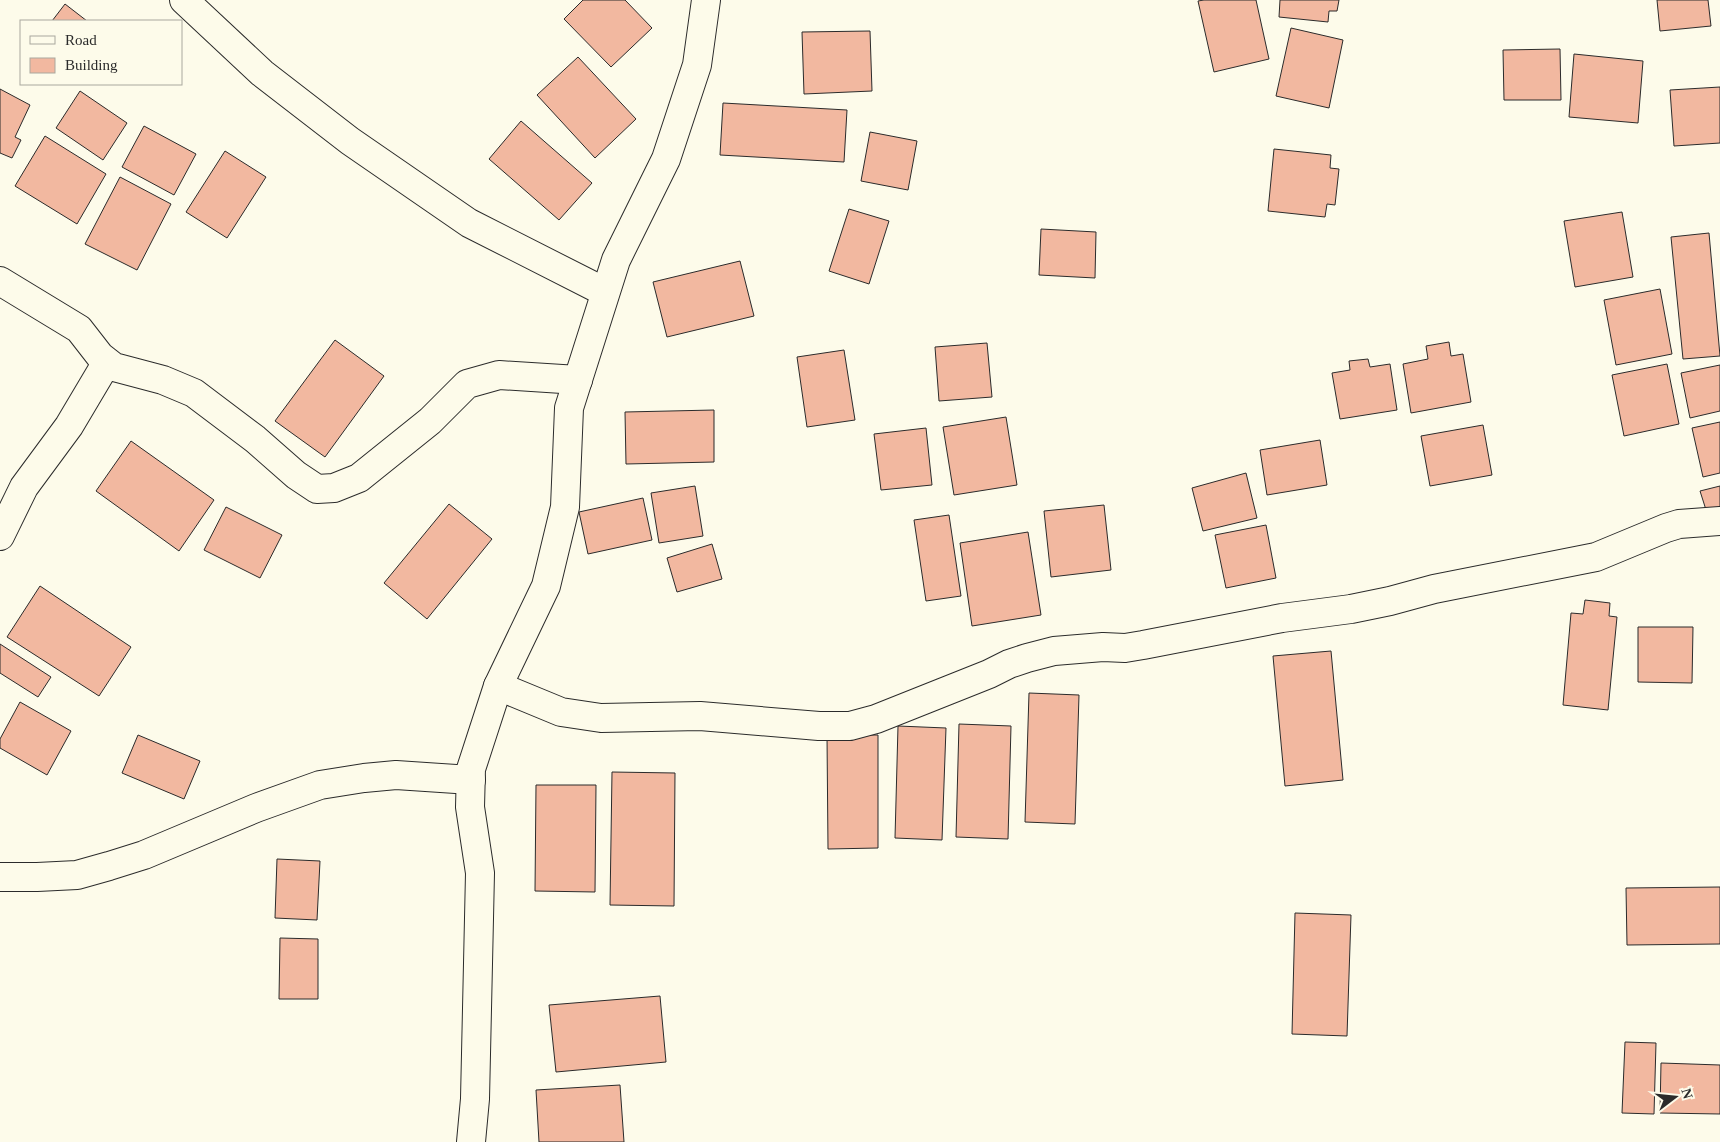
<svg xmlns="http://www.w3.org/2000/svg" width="1720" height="1142" font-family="Georgia,serif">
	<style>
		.building { fill: #f2b8a0; stroke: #2b2b2b }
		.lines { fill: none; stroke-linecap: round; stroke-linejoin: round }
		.street-casing { stroke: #2b2b2b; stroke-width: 30 }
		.secondary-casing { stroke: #2b2b2b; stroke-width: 30 }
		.street { stroke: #fdfbea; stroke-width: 28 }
		.secondary { stroke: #fdfbea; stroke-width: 28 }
	</style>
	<rect width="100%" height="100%" fill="#fdfbea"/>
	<path class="building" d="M583,0H625L652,28L611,67L564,19Z
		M1204,0H1256L1269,59L1214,72L1198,1Z
		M1280,0H1339L1337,11H1329L1328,22L1279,17Z
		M1657,0H1708L1711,26L1660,31Z
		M65,4L87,21H52Z
		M1291,28L1343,40L1329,108L1276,96Z
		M870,31L872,91L804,94L802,32Z
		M1560,49L1561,100H1504L1503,50Z
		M1574,54L1643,61L1638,123L1569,117Z
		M578,57L636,119L595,158L537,95Z
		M1720,87V143L1674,146L1670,90Z
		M0,89L30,105L15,137L21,140L12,158L0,153Z
		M80,91L127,123L103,160L56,128Z
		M723,103L847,110L844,162L720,155Z
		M521,121L592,183L559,220L489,159Z
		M144,126L196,154L174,195L122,167Z
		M870,132L917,141L908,190L861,181Z
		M45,136L106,174L77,224L15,186Z
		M1274,149L1331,155L1330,168L1339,169L1335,205L1327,204L1325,217L1268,211Z
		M225,151L266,177L227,238L186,212Z
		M120,177L171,204L137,270L85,244Z
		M849,209L889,221L869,284L829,271Z
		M1622,212L1633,277L1575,287L1564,221Z
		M1041,229L1096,232L1095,278L1039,275Z
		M1709,233L1720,356L1683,359L1671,237Z
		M740,261L754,316L667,337L653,282Z
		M1660,289L1672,354L1616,365L1604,300Z
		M335,340L384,376L325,457L275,421Z
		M1449,342L1451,356L1463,354L1471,402L1411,413L1403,364L1428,359L1426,346Z
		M987,343L992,397L939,401L935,347Z
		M844,350L855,420L807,427L797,357Z
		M1368,359L1370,367L1390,364L1397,410L1340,419L1332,373L1350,370L1349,361Z
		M1667,364L1679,424L1624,436L1612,375Z
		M1720,365V411L1690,418L1681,373Z
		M714,410V462L626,464L625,412Z
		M1006,417L1017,485L954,495L943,427Z
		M1720,422V473L1703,477L1692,428Z
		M1483,425L1492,475L1430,486L1421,436Z
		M926,428L932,485L881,490L874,434Z
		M1320,440L1327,485L1267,495L1260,450Z
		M131,441L214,500L179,551L96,491Z
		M1246,473L1257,518L1203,531L1192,488Z
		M695,486L703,536L659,543L651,493Z
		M1720,486V509L1707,513L1700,491Z
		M643,498L652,540L588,554L579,512Z
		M449,504L492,539L427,619L384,583Z
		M1104,505L1111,570L1051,577L1044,511Z
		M226,507L282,535L260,578L204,550Z
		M949,515L961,596L926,601L914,520Z
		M1266,525L1276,578L1226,588L1215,535Z
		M1028,532L1041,615L972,626L960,543Z
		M712,544L722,579L677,592L667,558Z
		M40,586L131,647L99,696L7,637Z
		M1585,600L1610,603L1609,616L1617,617L1608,710L1563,705L1571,613L1583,614Z
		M1638,627H1693L1692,683L1638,682Z
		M0,644L51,677L38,697L0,673Z
		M1331,651L1343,780L1285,786L1273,656Z
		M1029,693L1079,695L1075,824L1025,822Z
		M20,702L71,731L47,775L0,748V739Z
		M959,724L1011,726L1008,839L956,837Z
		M898,726L946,728L942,840L895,838Z
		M138,735L200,761L184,799L122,773Z
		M827,735H878V848L828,849Z
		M612,772L675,773L674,906L610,905Z
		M536,785H596L595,892L535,891Z
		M277,859L320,861L317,920L275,918Z
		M1720,887V944L1627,945L1626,888Z
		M1295,913L1351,915L1347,1036L1292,1034Z
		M280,938L318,939V999H279Z
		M660,996L666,1062L556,1072L549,1005Z
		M1625,1042L1656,1043L1654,1114L1622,1113Z
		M1661,1063L1720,1065V1114L1660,1113Z
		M620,1085L624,1142H539L536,1090Z"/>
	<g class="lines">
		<defs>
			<path id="street" d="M184,0L262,73L350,141L469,223L605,292
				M0,281L79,329L100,356L114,367L163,380L194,393L255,439L296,475L317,489L334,488L359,478L430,421L467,384L499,375L578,380
				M0,536L24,487L69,426L107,362
				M498,686L561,712L601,718L700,716L819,726H850L876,719L989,674L1009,664L1027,658L1054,651L1103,647L1125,648L1143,645L1282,618L1351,609L1390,601L1434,589L1596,557L1666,528L1679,524L1720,521
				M0,877H37L77,875L109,866L144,855L256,808L320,785L364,778L396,775L471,780"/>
			<path id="secondary" d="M471,1142L475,1099L480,873L470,807L471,769L498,686L546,586L565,507L569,408L616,260L666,159L697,65L706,0"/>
		</defs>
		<use href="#street" class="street-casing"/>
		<use href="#secondary" class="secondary-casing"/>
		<use href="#street" class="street"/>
		<use href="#secondary" class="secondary"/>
	</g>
	<rect x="20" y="20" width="162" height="65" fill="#fdfbea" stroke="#a9a89e"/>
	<rect x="30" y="36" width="25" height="8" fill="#fdfbea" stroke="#a9a89e"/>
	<text x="65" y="45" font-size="15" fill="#2b2b2b">Road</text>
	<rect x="30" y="58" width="25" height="15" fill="#f2b8a0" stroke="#a9a89e"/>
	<text x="65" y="70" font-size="15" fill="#2b2b2b">Building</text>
	<g transform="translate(1675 1097) rotate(74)" stroke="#fdfbea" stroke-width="4" paint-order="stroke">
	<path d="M0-4L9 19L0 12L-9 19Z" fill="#2b2b2b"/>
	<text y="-8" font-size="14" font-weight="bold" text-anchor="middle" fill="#2b2b2b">N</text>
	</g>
</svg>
